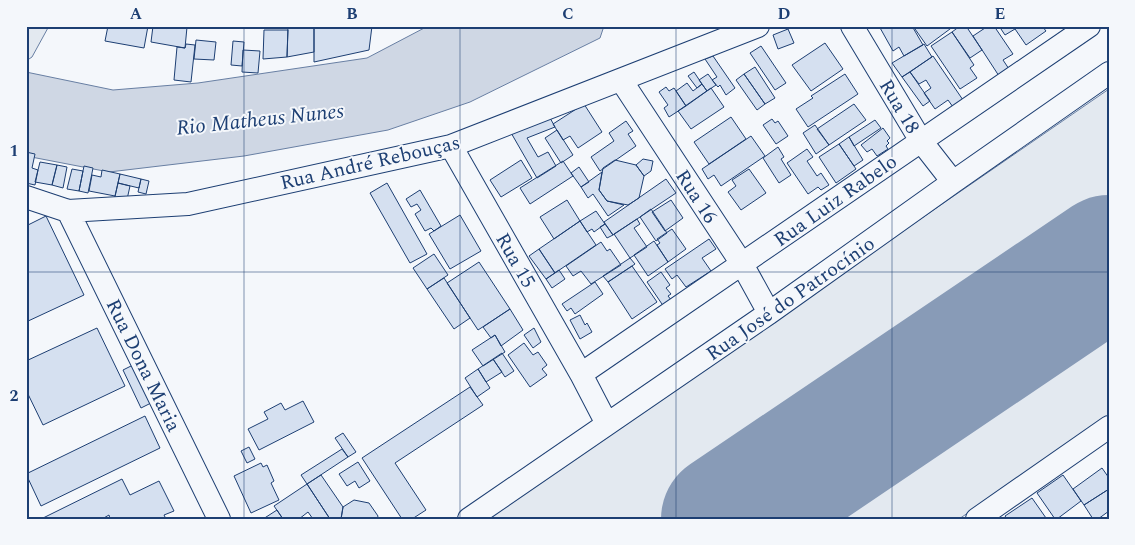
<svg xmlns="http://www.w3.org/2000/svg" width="1135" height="545" font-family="Spectral,serif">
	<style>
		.green { fill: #e3e9f0; stroke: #687fa3 }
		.water { fill: #cfd7e4; stroke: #687fa3 }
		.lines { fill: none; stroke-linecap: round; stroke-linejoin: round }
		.runway { stroke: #889bb7; stroke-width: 132 }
		.building { fill: #d5e0f0; stroke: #1d3f73 }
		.minor-casing { stroke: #1d3f73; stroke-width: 24 }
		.minor { stroke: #f4f7fb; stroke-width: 22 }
		.grid { fill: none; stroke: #1d3f73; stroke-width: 1; stroke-opacity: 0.55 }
		.labels { text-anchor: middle; stroke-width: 4; stroke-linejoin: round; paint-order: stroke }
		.street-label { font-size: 20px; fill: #1d3f73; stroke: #f4f7fb }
		.water-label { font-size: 21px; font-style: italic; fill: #1d3f73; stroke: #f4f7fb }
		.neatline { fill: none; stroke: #1d3f73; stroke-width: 2 }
		.grid-label { font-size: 16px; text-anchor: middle; font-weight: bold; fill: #1d3f73 }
	</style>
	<rect width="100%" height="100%" fill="#f4f7fb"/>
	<path class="green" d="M26,26H49L32,57L26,61Z
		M1109,89V220L666,519H485Z
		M1109,299V416L959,519H784Z"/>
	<path class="water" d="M428,26H604L600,38L470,102L388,130L244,156L109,172L26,156V72L113,90L198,83L367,58Z"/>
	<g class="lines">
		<path class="runway" d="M727,519L1109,261"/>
	</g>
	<path class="building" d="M108,26H148L144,48L105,41Z
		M153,26L187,27L185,48L151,42Z
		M288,26H314V52L287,57Z
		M314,26H372L369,50L314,62Z
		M879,26H912L923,45L904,56L899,47L893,51Z
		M954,26L927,46L915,29L919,26Z
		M960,26H966L982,50L970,58L952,32Z
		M988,26H994L1013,54L1003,60L1009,69L999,76L973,36Z
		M999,26H1013L1015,29L1005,35Z
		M1013,26H1042L1046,31L1026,45Z
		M788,29L794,43L778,49L773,35Z
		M264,30H288L287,57L263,59Z
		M952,32L974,65L970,68L977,78L960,89L931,46Z
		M196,40L216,42L214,60L194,59Z
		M233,41L244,42L242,66L231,65Z
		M825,43L843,69L811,91L792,65Z
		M186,44L195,45L191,82L174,80L177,47L185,48Z
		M924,44L932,57L902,77L892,63Z
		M761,46L786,83L775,90L750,53Z
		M243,50L260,51L258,73L242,72Z
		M713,56L735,88L726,95L720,85L718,87L712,80L717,77L705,59Z
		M933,56L963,100L953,107L948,100L935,109L924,93L931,88L926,80L919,84L910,72Z
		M755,67L775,98L765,104L744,74Z
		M694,72L702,84L697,88L688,76Z
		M910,72L930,101L923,106L902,77Z
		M708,74L716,85L707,91L699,80Z
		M744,74L765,104L757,110L736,80Z
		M845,74L858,94L808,127L796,109L813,98L811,96Z
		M687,83L693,91L702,84L707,91L686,106L676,91Z
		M666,87L669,91L674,88L686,106L669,117L664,108L668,105L659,92Z
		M711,88L724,107L691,129L678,111Z
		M584,104L602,132L578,148L570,136L563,140L553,124Z
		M854,104L866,120L829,145L817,129Z
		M549,116L555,127L527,138L538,157L548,152L556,166L537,178L510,131Z
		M731,117L746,139L709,164L694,142Z
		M772,119L775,123L778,121L788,136L776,144L763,125Z
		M875,120L881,128L854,146L849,137Z
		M626,121L633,131L628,134L636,146L600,171L591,157L614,141L609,133Z
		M815,125L829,145L816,154L803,133Z
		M883,128L890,138L887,141L889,143L886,146L888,149L877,156L872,149L867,152L861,145Z
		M557,130L573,155L561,163L545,138Z
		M751,136L765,156L721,186L714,175L708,179L702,169Z
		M849,137L863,160L854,166L839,144Z
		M839,144L856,169L836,183L819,157Z
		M778,147L784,157L781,159L791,175L779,183L763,158Z
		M807,149L813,157L807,161L817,176L821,173L829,185L821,190L818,187L808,194L787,163Z
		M26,152L35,154L32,168L38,170L35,185L26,183Z
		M643,159L653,161L651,171L644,176L636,165Z
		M521,160L532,178L501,197L490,180Z
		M615,160L636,165L644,176L639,198L628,205L607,201L599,190L603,168Z
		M563,161L573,176L530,204L520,188Z
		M40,162L57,165L52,185L35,182Z
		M57,165L67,167L63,188L52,185Z
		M84,166L93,168L88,193L79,191Z
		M579,167L589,182L581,187L571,173Z
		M72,169L83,171L79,191L67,189Z
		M749,169L766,193L741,210L728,192L736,186L732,180Z
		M102,170L120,174L115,196L89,191L92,175L101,177Z
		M602,172L599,190L607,201L624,205L608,216L593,194L588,198L581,187Z
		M120,174L141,179L139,188L118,183Z
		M141,179L149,181L146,194L138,192Z
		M666,179L676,193L613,235L604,222Z
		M118,183L130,186L126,204L114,201Z
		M387,183L427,254L410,263L370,193Z
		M420,190L441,226L434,231L431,228L425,231L415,214L421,210L417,204L411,207L406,199Z
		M567,200L580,221L554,239L540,217Z
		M671,200L683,218L665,231L652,212Z
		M651,209L667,233L656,241L640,217Z
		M596,211L605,224L594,232L592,229L587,232L580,221Z
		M460,215L481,251L450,269L429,234Z
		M46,216L84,295L26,322V226Z
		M637,219L640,224L634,228L647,247L630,258L614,234Z
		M580,221L596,245L555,273L539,249Z
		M605,224L613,235L607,238L600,227Z
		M672,229L686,249L668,262L657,245L660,243L657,239Z
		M709,239L716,249L702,258L711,271L686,287L677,275L672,279L665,269Z
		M654,241L668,262L648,276L634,255Z
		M601,242L607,251L610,249L621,265L591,284L581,271L573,276L566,266Z
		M539,249L555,273L546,279L529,256Z
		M434,254L448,275L427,289L413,268Z
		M630,258L635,264L608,282L603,276Z
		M479,262L510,309L478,330L447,283Z
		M632,266L657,302L632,319L608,282Z
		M559,270L565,279L552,288L546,279Z
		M661,272L670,285L666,288L671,294L668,296L672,301L664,307L647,282Z
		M444,278L470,318L454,329L427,289Z
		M595,282L603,294L575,314L571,308L567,311L562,304Z
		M510,309L523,330L501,346L495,335L491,338L483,327Z
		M580,315L585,325L587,323L592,332L580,339L570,320Z
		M97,328L125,386L43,425L26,390V361Z
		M534,328L541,342L533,348L524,335Z
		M495,335L505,352L483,366L472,350Z
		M524,343L533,355L538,352L547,365L542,369L547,375L530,387L508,355Z
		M502,353L514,371L505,377L493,359Z
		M493,359L502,372L486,382L478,369Z
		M137,363L155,401L141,408L123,370Z
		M478,369L490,388L477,397L465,378Z
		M470,387L483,405L395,463L426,510L412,519H402L362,458Z
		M303,401L314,422L259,450L248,429L268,419L264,412L281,403L285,410Z
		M145,416L160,448L41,506L26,474Z
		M343,433L356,452L348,457L335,438Z
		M249,447L255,459L247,463L241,451Z
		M342,449L348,457L307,484L301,475Z
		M358,462L370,481L359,488L355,481L347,486L339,474Z
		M261,463L263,467L267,465L274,481L271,483L279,500L251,513L234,476Z
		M1102,468L1109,478V489L1084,505L1073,489Z
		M321,475L343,507L341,519H330L307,484Z
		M1063,475L1081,501L1057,519H1055L1037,493Z
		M122,479L130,495L159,481L174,511L164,515L166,519H110L109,515L102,519H41Z
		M307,484L330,519H313L308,512L299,519H283L274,506Z
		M1109,489V511L1098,519H1093L1084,505Z
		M1032,498L1046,518L1045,519H1007L1005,516Z
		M354,500L369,503L378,516L377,519H341L343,507Z
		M277,510L283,519H263Z"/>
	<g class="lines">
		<defs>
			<path id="minor" d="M852,26L921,141L953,182
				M621,80L742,264L769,313
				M451,146L581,374L607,424
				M26,197L68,211L188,204L451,146L758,26
				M68,211L219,519
				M581,374L1089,26
				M469,519L769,313L953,182L1109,73
				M977,519L1109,427"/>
		</defs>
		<use href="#minor" class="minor-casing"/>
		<use href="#minor" class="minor"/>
	</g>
	<path class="grid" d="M244,26V519M460,26V519M676,26V519M892,26V519M26,272H1109"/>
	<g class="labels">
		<g class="street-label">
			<text transform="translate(900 106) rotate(59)" y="7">Rua 18</text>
			<text transform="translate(370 162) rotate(-13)" y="7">Rua André Rebouças</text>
			<text transform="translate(697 196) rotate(57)" y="7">Rua 16</text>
			<text transform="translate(835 200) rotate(-35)" y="7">Rua Luiz Rabelo</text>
			<text transform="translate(516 260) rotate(60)" y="7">Rua 15</text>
			<text transform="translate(790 298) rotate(-35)" y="7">Rua José do Patrocínio</text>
			<text transform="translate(144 365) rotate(64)" y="7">Rua Dona Maria</text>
		</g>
		<g class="water-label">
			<text transform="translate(260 119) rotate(-6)" y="7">Rio Matheus Nunes</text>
		</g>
	</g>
	<rect width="1135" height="545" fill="none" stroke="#f4f7fb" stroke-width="55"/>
	<rect x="28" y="28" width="1080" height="490" class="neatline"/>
	<g class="grid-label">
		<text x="136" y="19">A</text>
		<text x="352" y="19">B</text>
		<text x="568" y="19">C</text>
		<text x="784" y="19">D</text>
		<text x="1000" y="19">E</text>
		<text x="14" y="156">1</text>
		<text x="14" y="401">2</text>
	</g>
</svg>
